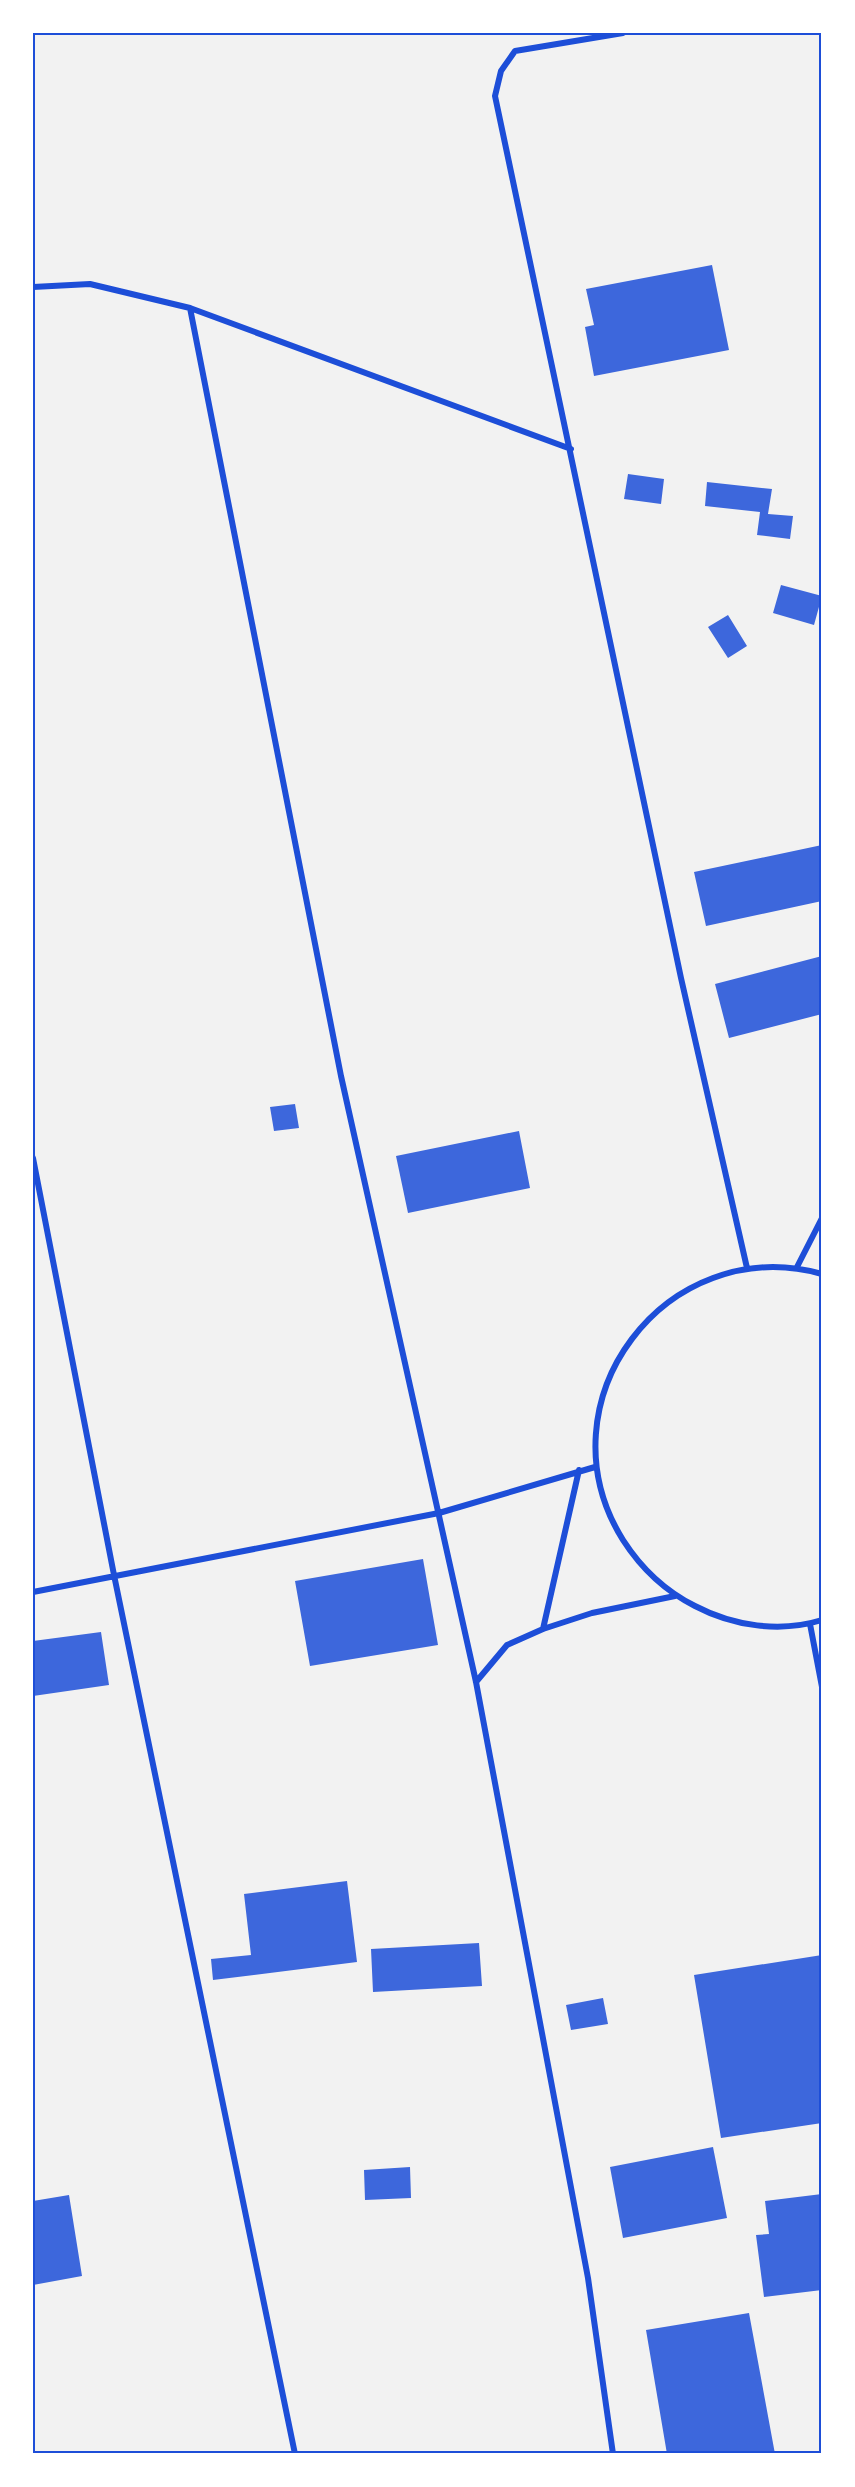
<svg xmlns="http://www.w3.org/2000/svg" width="855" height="2487" font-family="'IBM Plex Sans',sans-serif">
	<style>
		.building { fill: #3d67dc }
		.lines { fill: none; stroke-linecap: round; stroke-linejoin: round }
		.minor { stroke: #1d4ed8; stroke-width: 6 }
		.neatline { fill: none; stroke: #1d4ed8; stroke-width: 2 }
	</style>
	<rect width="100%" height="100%" fill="#f2f2f2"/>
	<path class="building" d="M712,265L729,350L594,376L585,327L594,325L586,289Z
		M628,474L664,479L661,504L624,499Z
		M707,482L772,489L768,514L793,516L790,539L757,535L760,512L705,506Z
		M781,585L822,596L814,625L773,613Z
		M728,615L747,646L728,658L708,627Z
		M822,845V901L706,926L694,872Z
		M822,956V1014L729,1038L715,984Z
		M295,1104L299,1128L274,1131L270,1107Z
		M519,1131L530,1188L408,1213L396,1156Z
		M423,1559L438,1645L310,1666L295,1581Z
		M101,1632L109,1685L33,1696V1641Z
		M347,1881L357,1962L213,1980L211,1959L251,1955L244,1894Z
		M479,1943L482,1986L373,1992L371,1949Z
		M822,1955V2123L721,2138L694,1975Z
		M603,1998L608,2024L571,2030L566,2005Z
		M713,2147L727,2218L623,2238L610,2167Z
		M410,2167L411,2198L365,2200L364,2170Z
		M822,2194V2290L764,2297L756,2235L769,2234L765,2201Z
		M69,2195L82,2276L33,2285V2201Z
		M749,2313L775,2454H667L646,2330Z"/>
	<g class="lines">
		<path class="minor" d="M623,33L515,51L501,71L495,96L681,978L747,1268
			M33,287L90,284L190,308L571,449
			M190,308L341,1076L476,1682L588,2278L613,2454
			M33,1158L114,1575L295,2454
			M797,1267L822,1218
			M822,1274C666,1231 537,1402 623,1540C641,1568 665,1591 695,1606C733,1626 780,1633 822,1620
			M33,1592L439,1513L595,1467
			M810,1624L822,1687
			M543,1629L579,1470
			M476,1682L507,1645L543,1629L592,1613L675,1596"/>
	</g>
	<rect width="855" height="2487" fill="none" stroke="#ffffff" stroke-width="69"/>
	<rect x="34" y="34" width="786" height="2418" class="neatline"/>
</svg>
